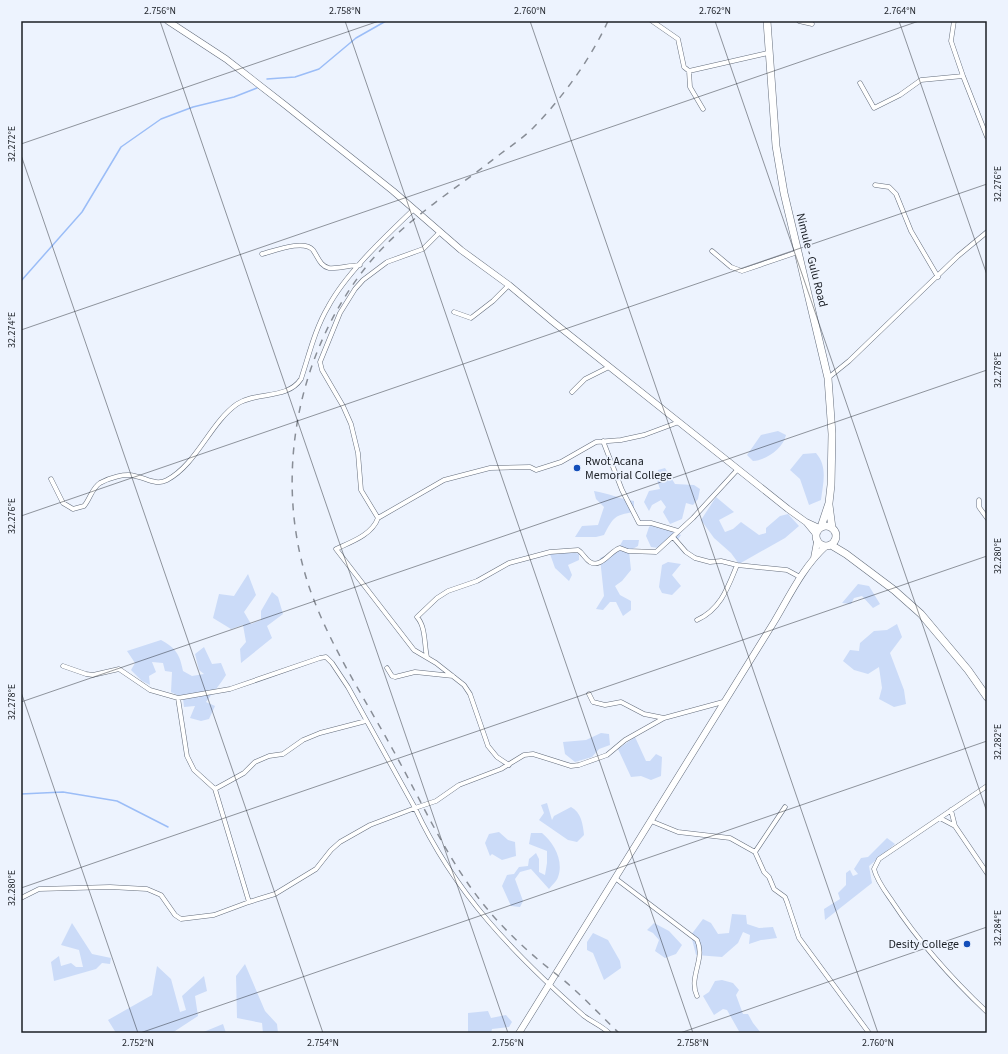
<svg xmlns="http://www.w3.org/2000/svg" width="1008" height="1054" font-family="'Source Sans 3',sans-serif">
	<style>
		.green { fill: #cbdbf8 }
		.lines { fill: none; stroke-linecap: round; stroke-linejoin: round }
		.stream { stroke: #9bbdf7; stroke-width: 1.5 }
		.street-casing { stroke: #646d7c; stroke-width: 5 }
		.secondary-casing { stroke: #646d7c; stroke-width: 7 }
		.primary-casing { stroke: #646d7c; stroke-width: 8 }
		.street { stroke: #fff; stroke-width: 4 }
		.secondary { stroke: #fff; stroke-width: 6 }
		.primary { stroke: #fff; stroke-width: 7 }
		.rail { stroke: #888d96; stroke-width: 1.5; stroke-dasharray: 7 7; stroke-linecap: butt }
		.ticks { fill: none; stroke: #1b1f25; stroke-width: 1; stroke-opacity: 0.45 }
		.poi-dot { fill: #134eba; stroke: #edf3fe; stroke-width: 1.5 }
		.labels { text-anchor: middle; stroke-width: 3.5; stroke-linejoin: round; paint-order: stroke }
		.street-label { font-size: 12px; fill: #1b1f25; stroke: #edf3fe }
		.poi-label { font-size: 12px; fill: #1b1f25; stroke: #edf3fe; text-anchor: start }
		.neatline { fill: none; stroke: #1b1f25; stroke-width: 1.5 }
		.ticks-label { font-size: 10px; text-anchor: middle; fill: #1b1f25 }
	</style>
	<rect width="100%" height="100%" fill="#edf3fe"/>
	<path class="green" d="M778,431L786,435C783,449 766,460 753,461L747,455L761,435Z
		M816,453C828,467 823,483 821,500L809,505L800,479L790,470L803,454Z
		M665,468L675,484L694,485L700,489L698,499L693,505L686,503L682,519L670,524L663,512L666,507L661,500L652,505L649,511L644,502L649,491L660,489L657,480L658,470Z
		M594,491C608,493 620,499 634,501V512C614,515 613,518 604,535L596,537H575L582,526L598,525L604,507L596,499Z
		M716,497L734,512L719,520L725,532L733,529L741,522L759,535L766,533V528L780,516L788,514L799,526L785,538L739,564L731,553L714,538L701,520Z
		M653,523L670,529L681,535L677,541L668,539L658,548L651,547L646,536L649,527Z
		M623,540H639L638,546L629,551L631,570L622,581L615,586L620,595L631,601V610L623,616L616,602H610L603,610L596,609L604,596L600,558L617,551Z
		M569,551L579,554V560L568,565L572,575L569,581L555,568L550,554Z
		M668,562L681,564L672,575L681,586L672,595L662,593L659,587L662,565Z
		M248,574L256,595L244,612L251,624L261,620V611L272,592L278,597L283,614L267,626L272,638L241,663L240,649L246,642L243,625L231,629L213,618L219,594L234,596Z
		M858,584L869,586L880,604L873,608L862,596L854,598L851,604L842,603Z
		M897,624L902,637L890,653L904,690L906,704L894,707L879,699L882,688L879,667L868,674L854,670L843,661L850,650L859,651L860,643L874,631L887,630Z
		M161,640C176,648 180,655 183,671L192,676L204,674L199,670L195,654L204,647L212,664L221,663L226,675C220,685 213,692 206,702L215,706L209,719L201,721L190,718L195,706L184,707L183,698L171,692L172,672L165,671L163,663L152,662L156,672L149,676L150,685L142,681L131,670L135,663L127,651Z
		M601,733L609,734L610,745L599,749L592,757L575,762L565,754L563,742L586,740Z
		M635,737L646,761H650L656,754L662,757L661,776L651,780L641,776L631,777L618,749Z
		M547,803L552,820L554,816L571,807C581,812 583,824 584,835L577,842L568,840L539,820L544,813L541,805Z
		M499,832L508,840L515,842L516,856L502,860L492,854L490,856L485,843L489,834Z
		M531,833H542C554,843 564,861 558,877C557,881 552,885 549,889L531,869L520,872L515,879L523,901L520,907L511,906L502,886L507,875L514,874L519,867L528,866L529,859L536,853L539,859V872L545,875L547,863V851L529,844Z
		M887,838L895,844L869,866L872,883L825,920L824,909L840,899L838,893L846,885V873L850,870L853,876L858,874L854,869L861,858L868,857Z
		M732,914L746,915L747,924L759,928L773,927L777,938L761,940L749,944L750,935L743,932L738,943L722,957L696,955L691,935L703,919L711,923L718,934L729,933Z
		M72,923L92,954L111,958L110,964L102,963L96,969L54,981L51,962L59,956L61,966L71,963L76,967H83L79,950L61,945Z
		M654,923L669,931L682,945L676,954L665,958L655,951L659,940L653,933L647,930Z
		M593,933L608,940L620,961L621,968L604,980L593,953L587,950V942Z
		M245,964L265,1011L277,1024L278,1033H263L262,1023L237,1018L236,976Z
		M157,966L171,979L180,1012L186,1010L182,996L204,976L207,991L195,996L198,1016L172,1033H116L108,1020L152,995Z
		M722,980L733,983L739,990L736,995L743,1014H748L753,1023L761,1033H740L727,1010L723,1009L714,1015L703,996L709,992L715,981Z
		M488,1011L491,1018L506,1015L512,1022L509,1027L492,1029L491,1033H468V1013Z
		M223,1024L226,1033H201Z"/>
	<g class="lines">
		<path class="stream" d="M267,79L295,77L319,69L356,38L386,21
			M21,281L82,212L121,147L161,119L193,107L234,97L257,88
			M21,794L63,792L117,801L168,827"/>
		<defs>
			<path id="street" d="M652,21L678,39L684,67L689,71L768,53
				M799,21L812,24
				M954,21L951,41L963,76
				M689,71L690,87L703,109
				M860,83L874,108L900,95L921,80L963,76L987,137
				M875,185L889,187L896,194L911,231L938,277
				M440,232L423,249L387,262L363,280L355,289L340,313L320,362L322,370L343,406L351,424L358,453L361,490L378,518C372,535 351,542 336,549L414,650L436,663L464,685L470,694L488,746L497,757L509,765
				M712,251L731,267L742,271L798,252
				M262,254C274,251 304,239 313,250C318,257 320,266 329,268C338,269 351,265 360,265
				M454,312L471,318L493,301L509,285
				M828,378L849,361L958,256L987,232
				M572,392L585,379L609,367
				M603,441L622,490L639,523H651L678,531
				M51,479L63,503L73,509L84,506C90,499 92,488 100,483C109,478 125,473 135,476C146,478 156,486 167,480C197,464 210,423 237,404C257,391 287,400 301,379C309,355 315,329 328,307C346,273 385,237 413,210
				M979,500V507L987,518
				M378,518L444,480L490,468L530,467L536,470L561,462L596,442L621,440L644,435L679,422
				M673,537L686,552L695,558L710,562L721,561L737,565
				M697,620C721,609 728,587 737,565L787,570L800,577
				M427,657C424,644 426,627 417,617L437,598L448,591L477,581L509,563L550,552L578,550C583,553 585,559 590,562C601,569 611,550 620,548L628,551L656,552L693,518L738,469
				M63,666L86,674L93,675L119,669L150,690L178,698
				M387,668L392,676L395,677L415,672L453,676
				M589,694L593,702L605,705L621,702L644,714L664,718L723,702
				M987,786L879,859L874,869C877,881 885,891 892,901C919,942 951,978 987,1012
				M215,789L244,773L255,762L269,756L283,754L303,740L320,733L366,721
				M951,810L955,826L987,873
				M940,818L955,826
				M651,821L678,832L730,838L755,852L764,872L769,877L774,889L785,897L787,902L799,938L869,1033
				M755,852L785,807
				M615,878L697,940C706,959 688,977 697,996
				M21,898L39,889L110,887L147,889L161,895L175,915L181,919L214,915L249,902L275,894L316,869L331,850L340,842L370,825L415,808C455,894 514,954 584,1016C592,1022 602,1026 609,1033
				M249,902L215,789L194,770L187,756L178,698L230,689L320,658L326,657L332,663L348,687L415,808L436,801L459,785L501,769L524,755L533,754L571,766L579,765L607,755L625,740L664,718"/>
			<path id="secondary" d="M168,21L226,59L285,105L393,191L461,250L509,285L552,321L788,509L806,522L819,528
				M807,523L816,534
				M814,558L817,542
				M519,1033L774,622C790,595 803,567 826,546"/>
			<path id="primary" d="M767,21L776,146L784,193L828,378L832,434L831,485L829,503L821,527
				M829,505L832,528
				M816 536a10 10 0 1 1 20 0a10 10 0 1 1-20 0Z
				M831,545L846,554L894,590L921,614L968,670L987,697"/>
		</defs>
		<use href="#street" class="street-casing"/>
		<use href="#secondary" class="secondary-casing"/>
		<use href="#primary" class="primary-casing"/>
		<use href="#street" class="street"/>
		<use href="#secondary" class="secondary"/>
		<use href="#primary" class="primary"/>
		<path class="rail" d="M608,21C590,60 563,97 533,128C523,138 511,146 499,155C456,189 406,219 370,262C295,353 271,484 312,595C332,649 365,699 393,750C422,802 446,858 484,905C504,930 530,954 556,974C578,991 598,1013 619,1033"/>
	</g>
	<path class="ticks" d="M160,21L508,1033M345,21L693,1033M530,21L878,1033M715,21L987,812M899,21L987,275M21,144L379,21M21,155L323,1033M21,330L919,21M21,516L987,184M21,692L138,1033M21,702L987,370M21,888L987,556M140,1033L987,741M680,1033L987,927"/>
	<g class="poi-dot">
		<circle cx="577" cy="468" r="4"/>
		<circle cx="967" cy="944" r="4"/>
	</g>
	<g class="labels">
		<g class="street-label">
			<text transform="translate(812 260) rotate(76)" y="4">Nimule - Gulu Road</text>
		</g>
		<g class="poi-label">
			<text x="585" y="465">Rwot Acana<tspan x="585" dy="14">Memorial College</tspan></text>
			<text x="959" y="948" text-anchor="end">Desity College</text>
		</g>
	</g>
	<rect width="1008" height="1054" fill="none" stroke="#edf3fe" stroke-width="44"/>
	<rect x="22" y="22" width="964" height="1010" class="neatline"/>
	<g class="ticks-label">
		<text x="160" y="14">2.756°N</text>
		<text x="345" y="14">2.758°N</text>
		<text x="530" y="14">2.760°N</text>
		<text x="715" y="14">2.762°N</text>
		<text x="900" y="14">2.764°N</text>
		<text transform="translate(11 144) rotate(-90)" y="4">32.272°E</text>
		<text transform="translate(997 184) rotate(-90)" y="4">32.276°E</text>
		<text transform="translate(11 330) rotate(-90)" y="4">32.274°E</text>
		<text transform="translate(997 370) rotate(-90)" y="4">32.278°E</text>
		<text transform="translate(11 516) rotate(-90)" y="4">32.276°E</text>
		<text transform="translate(997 556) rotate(-90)" y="4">32.280°E</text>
		<text transform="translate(11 702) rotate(-90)" y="4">32.278°E</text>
		<text transform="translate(997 742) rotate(-90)" y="4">32.282°E</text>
		<text transform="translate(11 888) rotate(-90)" y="4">32.280°E</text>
		<text transform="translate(997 928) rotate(-90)" y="4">32.284°E</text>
		<text x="138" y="1046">2.752°N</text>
		<text x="323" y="1046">2.754°N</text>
		<text x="508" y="1046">2.756°N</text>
		<text x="693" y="1046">2.758°N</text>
		<text x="878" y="1046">2.760°N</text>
	</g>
</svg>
